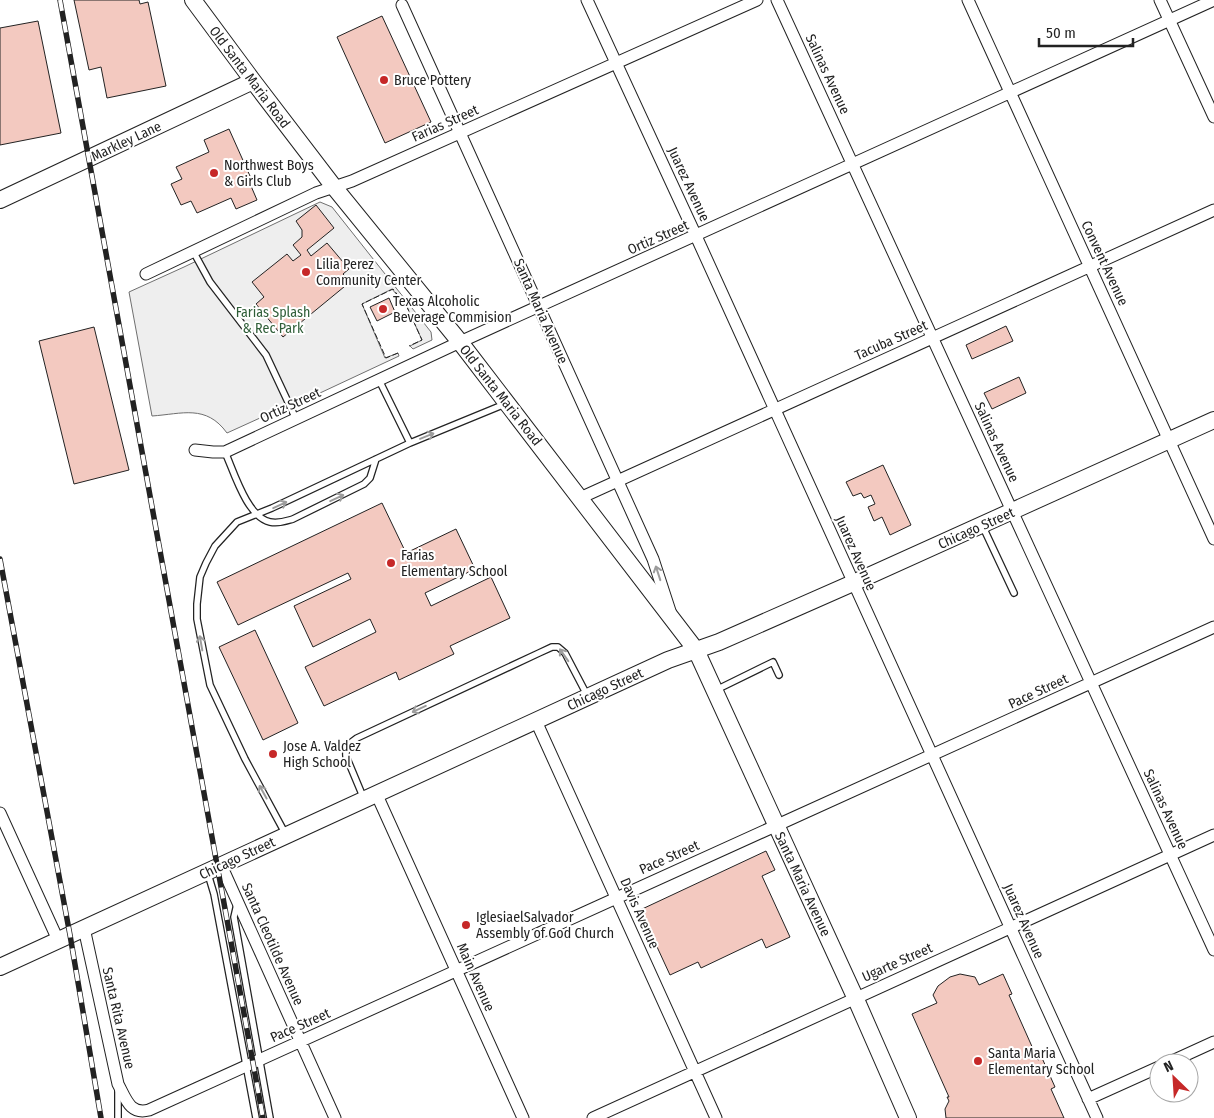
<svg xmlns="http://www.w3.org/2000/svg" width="1214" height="1118" font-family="'Fira Sans Condensed',sans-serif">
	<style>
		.green { fill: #eee; stroke: #6f6f6f }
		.building { fill: #f3c9c0; stroke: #222 }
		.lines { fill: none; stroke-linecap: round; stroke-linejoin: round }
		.lane-casing { stroke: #222; stroke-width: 8 }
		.street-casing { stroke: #222; stroke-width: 13 }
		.secondary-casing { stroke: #222; stroke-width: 18 }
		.lane { stroke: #fff; stroke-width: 5.5 }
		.street { stroke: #fff; stroke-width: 11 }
		.secondary { stroke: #fff; stroke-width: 16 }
		.rail-casing { stroke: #222; stroke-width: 5.5 }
		.rail { stroke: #fff; stroke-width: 4; stroke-dasharray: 11; stroke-linecap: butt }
		.fence { stroke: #222; stroke-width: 1; stroke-dasharray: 6 2.5; stroke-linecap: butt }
		.oneway { stroke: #9c9c9c }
		.poi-dot { fill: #c62828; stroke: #fff; stroke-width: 2 }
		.labels { text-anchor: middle; stroke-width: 4; stroke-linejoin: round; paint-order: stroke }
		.street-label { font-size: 14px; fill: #222; stroke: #fff }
		.poi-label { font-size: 14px; fill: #222; stroke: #fff; text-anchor: start }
		.park-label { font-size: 14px; fill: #2f5e38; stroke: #fff }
	</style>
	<rect width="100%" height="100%" fill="#fff"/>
	<path class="green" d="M320,202L332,207L431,332L432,340L413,349L410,346L422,340L407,307L392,289L362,304L385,358L398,353L399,356L273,415L271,413L227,433C206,404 182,414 152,416L129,292L184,267Z"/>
	<path class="building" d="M74,0H139L140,4L148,2L166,86L107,98L101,67L89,70Z
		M382,16L431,122L385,143L337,37Z
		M38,21L61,133L0,145V28Z
		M229,129L254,185L251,186L257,200L236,209L231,198L197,213L191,201L181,205L171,184L182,179L176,167L209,152L204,140Z
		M316,205L334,228L307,250L311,256L327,243L349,269L343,274L350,282L283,337L256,304L264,297L252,282L287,254L293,261L301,255L293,245L302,237V230L296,221Z
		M389,298L395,312L377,321L370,307Z
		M1006,326L1013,341L972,359L966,345Z
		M94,327L129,470L74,484L39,341Z
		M1019,377L1026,393L992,409L984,393Z
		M883,465L911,525L890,535L882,517L874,521L868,507L875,504L871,495L864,498L861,493L853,496L846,482Z
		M382,503L406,553L456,529L475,569L425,593L431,606L491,577L510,618L450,646L454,654L399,680L396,672L324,706L305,667L376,632L370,619L313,647L294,606L351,579L348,573L238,625L217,582Z
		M255,630L298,723L263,740L219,647Z
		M766,851L775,870L762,876L790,937L766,948L762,939L701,968L698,962L670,975L640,910Z
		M960,974L975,977L979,985L1003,974L1012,994L1009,995L1038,1060L1042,1058L1055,1087L1051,1089L1064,1118H946L945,1109L949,1101L947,1097H949L912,1014L937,1003L933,995L938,986L950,977Z"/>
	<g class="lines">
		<defs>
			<path id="lane" d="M193,251L210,282L266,355L296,419
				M379,380L410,443
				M225,452C234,472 247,517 270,522C279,524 286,521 293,519L364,484L370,478L376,459
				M983,527L1014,593
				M716,690L773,662L779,675
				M364,799L346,756C345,746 350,743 357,738L539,653L552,647H558L565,653L587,695
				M285,833L245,759L210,685L197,619V604L200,577L206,563L215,546L237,522L272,508L410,443L505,404
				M208,874L214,894L256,1118
				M237,904L234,917L270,1118
				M118,1118V1089"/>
			<path id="street" d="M587,0L696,236L1097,1118
				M777,0L1214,950
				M968,0L1214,539
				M1160,0L1214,117
				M402,5L653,559L670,611
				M146,274L316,193L352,181L757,0
				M195,450L213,452H225L460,342L1214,0
				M580,498L1214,210
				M536,721L716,1118
				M376,793L523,1118
				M0,813L58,940
				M221,865L335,1118
				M84,928L118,1084C126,1099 130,1115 149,1110L1214,627
				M1168,1063L1214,1042
				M1088,1099L1159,1067
				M593,1118L1214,835"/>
			<path id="secondary" d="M193,0L253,81L334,187L460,342L696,650L855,997L908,1118
				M0,200L253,81
				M0,967L668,660L719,642L853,583L1214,420"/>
		</defs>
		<use href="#lane" class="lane-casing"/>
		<use href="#street" class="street-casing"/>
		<use href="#secondary" class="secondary-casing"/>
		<use href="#lane" class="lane"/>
		<use href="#street" class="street"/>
		<use href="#secondary" class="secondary"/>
		<defs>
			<path id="rail" d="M60,0L263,1118
				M0,559L70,935L101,1118"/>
		</defs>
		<use href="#rail" class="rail-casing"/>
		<use href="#rail" class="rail"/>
		<path class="fence" d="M398,353L386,358L362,304L393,289L407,307L422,340L409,346"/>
	</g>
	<defs><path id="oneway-shaft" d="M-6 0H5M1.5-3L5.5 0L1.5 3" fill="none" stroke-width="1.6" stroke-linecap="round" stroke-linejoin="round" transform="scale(1.25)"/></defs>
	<g class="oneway">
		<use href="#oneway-shaft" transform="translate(427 436) rotate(-22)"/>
		<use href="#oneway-shaft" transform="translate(337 498) rotate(-25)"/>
		<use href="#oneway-shaft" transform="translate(280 505) rotate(-25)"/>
		<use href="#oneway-shaft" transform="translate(658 573) rotate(-108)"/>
		<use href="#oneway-shaft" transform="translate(201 643) rotate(-100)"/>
		<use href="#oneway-shaft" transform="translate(564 655) rotate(-125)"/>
		<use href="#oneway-shaft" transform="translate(419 709) rotate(155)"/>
		<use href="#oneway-shaft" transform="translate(263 792) rotate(-119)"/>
	</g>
	<g class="poi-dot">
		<circle cx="384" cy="80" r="5"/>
		<circle cx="214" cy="173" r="5"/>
		<circle cx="306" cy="272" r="5"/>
		<circle cx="383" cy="309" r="5"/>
		<circle cx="391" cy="563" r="5"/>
		<circle cx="273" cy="754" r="5"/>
		<circle cx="466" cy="925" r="5"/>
		<circle cx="978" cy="1061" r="5"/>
	</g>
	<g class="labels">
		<g class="street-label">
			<text transform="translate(828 74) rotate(65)" y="5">Salinas Avenue</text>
			<text transform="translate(250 77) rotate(53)" y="5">Old Santa Maria Road</text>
			<text transform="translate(445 123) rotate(-24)" y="5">Farias Street</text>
			<text transform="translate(126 141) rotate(-25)" y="5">Markley Lane</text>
			<text transform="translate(689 184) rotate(65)" y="5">Juarez Avenue</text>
			<text transform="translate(658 237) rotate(-24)" y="5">Ortiz Street</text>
			<text transform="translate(1105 263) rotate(65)" y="5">Convent Avenue</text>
			<text transform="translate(541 311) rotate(66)" y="5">Santa Maria Avenue</text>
			<text transform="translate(891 340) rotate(-24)" y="5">Tacuba Street</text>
			<text transform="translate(501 395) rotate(52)" y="5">Old Santa Maria Road</text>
			<text transform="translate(290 405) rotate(-25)" y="5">Ortiz Street</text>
			<text transform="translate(997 442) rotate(65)" y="5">Salinas Avenue</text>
			<text transform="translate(976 528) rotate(-24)" y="5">Chicago Street</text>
			<text transform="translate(856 553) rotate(66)" y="5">Juarez Avenue</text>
			<text transform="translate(605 689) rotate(-25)" y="5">Chicago Street</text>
			<text transform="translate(1038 691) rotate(-25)" y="5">Pace Street</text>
			<text transform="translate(1166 809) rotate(65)" y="5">Salinas Avenue</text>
			<text transform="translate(669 857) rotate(-24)" y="5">Pace Street</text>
			<text transform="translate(237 858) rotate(-25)" y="5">Chicago Street</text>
			<text transform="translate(803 884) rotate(65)" y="5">Santa Maria Avenue</text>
			<text transform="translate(640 913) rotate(66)" y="5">Davis Avenue</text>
			<text transform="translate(1024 921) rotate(66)" y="5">Juarez Avenue</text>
			<text transform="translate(273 944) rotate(66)" y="5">Santa Cleotilde Avenue</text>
			<text transform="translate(897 962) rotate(-24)" y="5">Ugarte Street</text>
			<text transform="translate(476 977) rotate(66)" y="5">Main Avenue</text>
			<text transform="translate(119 1018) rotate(77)" y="5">Santa Rita Avenue</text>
			<text transform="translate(300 1025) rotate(-24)" y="5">Pace Street</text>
		</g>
		<g class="poi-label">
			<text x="394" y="85">Bruce Pottery</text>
			<text x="224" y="170">Northwest Boys<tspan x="224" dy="16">&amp; Girls Club</tspan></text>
			<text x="316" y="269">Lilia Perez<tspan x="316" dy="16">Community Center</tspan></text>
			<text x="393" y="306">Texas Alcoholic<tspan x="393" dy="16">Beverage Commision</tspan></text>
			<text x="401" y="560">Farias<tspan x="401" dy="16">Elementary School</tspan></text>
			<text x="283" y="751">Jose A. Valdez<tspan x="283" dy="16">High School</tspan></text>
			<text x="476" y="922">IglesiaelSalvador<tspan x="476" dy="16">Assembly of God Church</tspan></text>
			<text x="988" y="1058">Santa Maria<tspan x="988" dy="16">Elementary School</tspan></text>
		</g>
		<g class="park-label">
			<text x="273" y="317">Farias Splash<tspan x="273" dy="16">&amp; Rec Park</tspan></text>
		</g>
	</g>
	<g transform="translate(1174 1078) rotate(335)"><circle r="24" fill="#ffffff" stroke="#a7a7a7"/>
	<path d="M0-4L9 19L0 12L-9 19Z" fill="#c62828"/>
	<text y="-8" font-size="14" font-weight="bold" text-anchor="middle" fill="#222222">N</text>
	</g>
	<path d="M1039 38v8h94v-8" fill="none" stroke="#222222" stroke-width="2.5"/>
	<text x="1046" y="38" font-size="15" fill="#222222" stroke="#ffffff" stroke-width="4" paint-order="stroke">50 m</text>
</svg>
